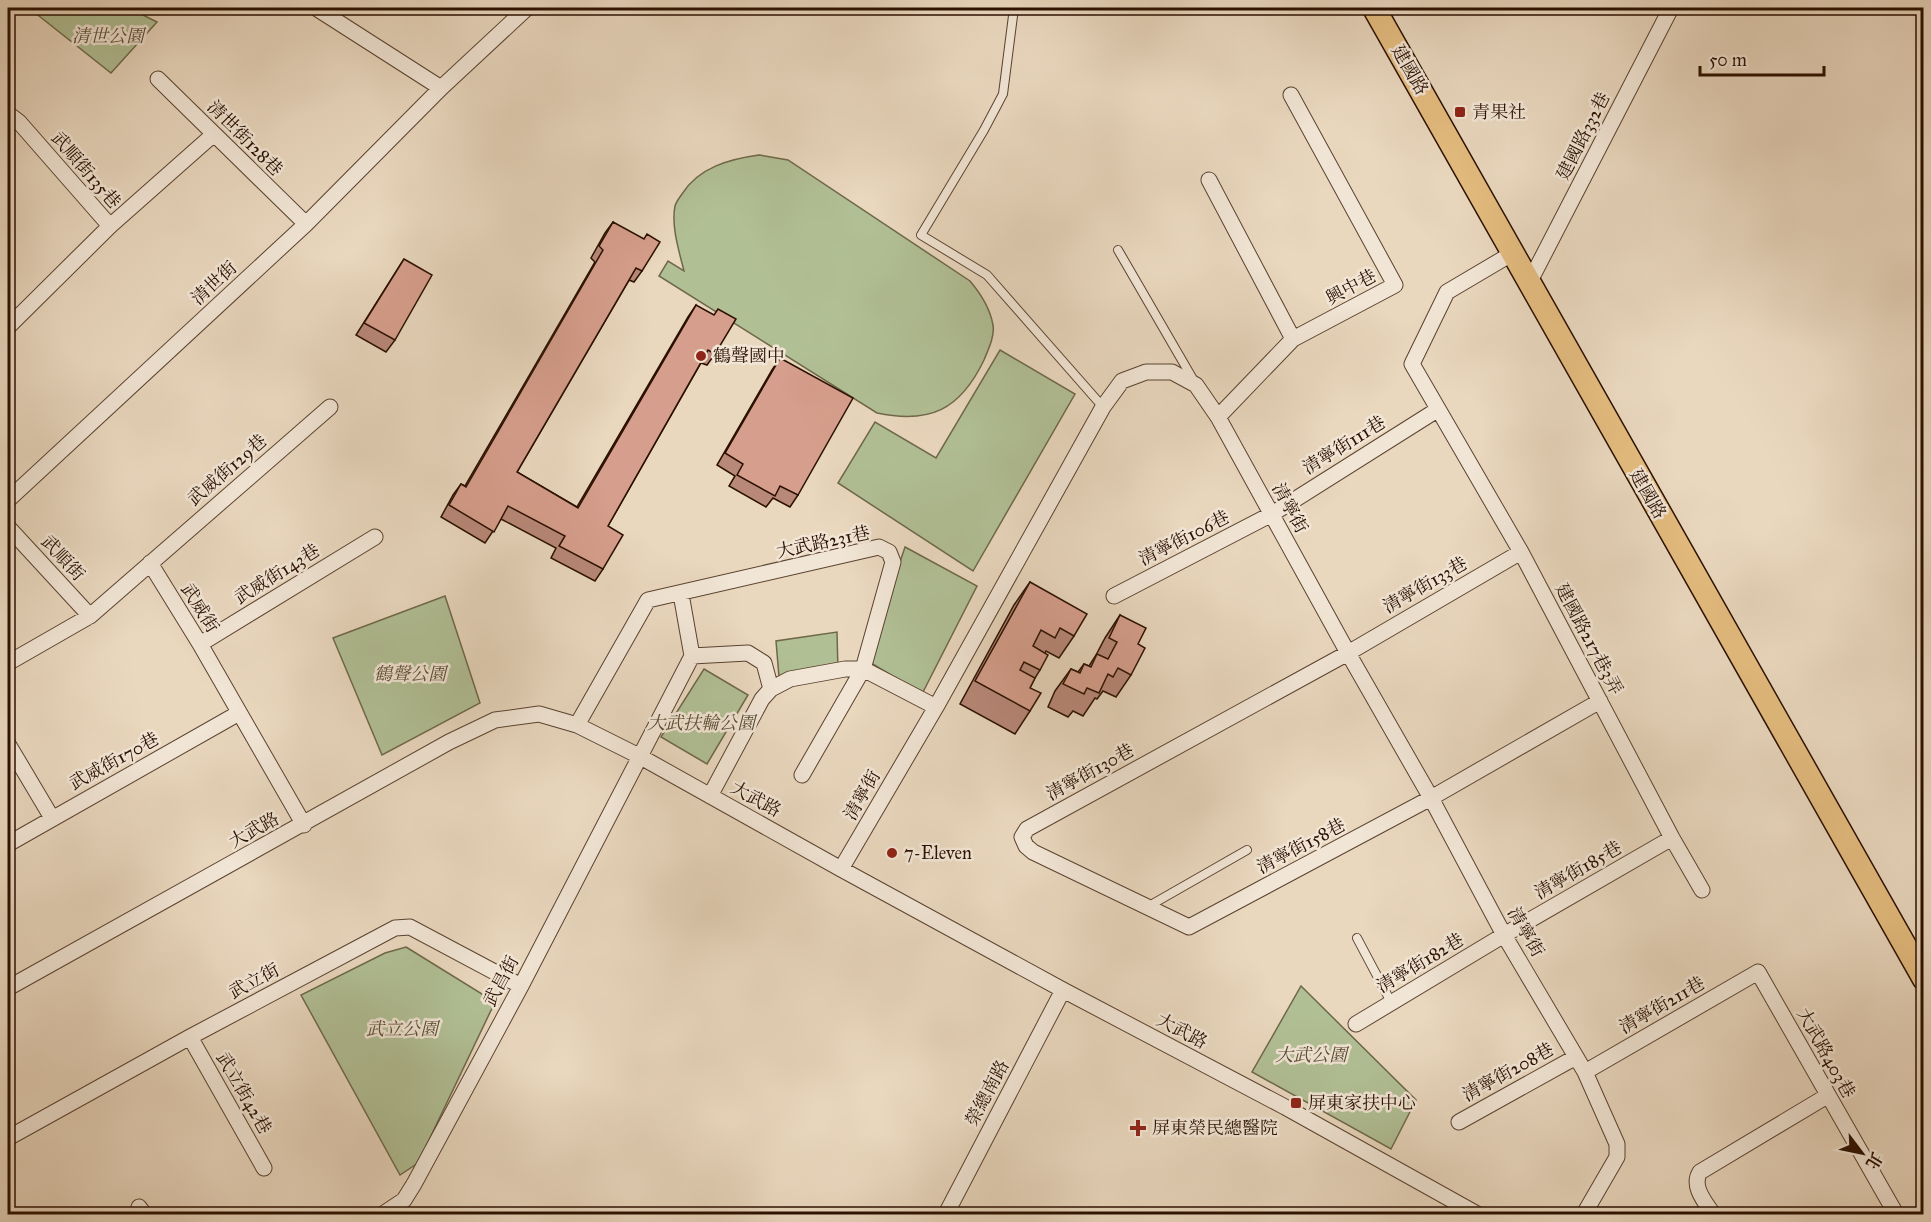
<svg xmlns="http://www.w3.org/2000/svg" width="1931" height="1222" font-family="'IM FELL Great Primer','Noto Serif TC',serif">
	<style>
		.green { fill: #b1bf95; stroke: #6e684a; stroke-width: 1.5 }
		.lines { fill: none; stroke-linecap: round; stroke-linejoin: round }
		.lane-casing { stroke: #5a4230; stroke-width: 10 }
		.street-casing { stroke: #5a4230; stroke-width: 17 }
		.primary-casing { stroke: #2b1000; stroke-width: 25 }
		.lane { stroke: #f1e5d5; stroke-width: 8 }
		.street { stroke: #f1e5d5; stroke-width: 15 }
		.primary { stroke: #e4bc7f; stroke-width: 22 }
		.wall { fill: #b88878; stroke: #2b1000; stroke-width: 1.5 }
		.building { fill: #d69e8c; stroke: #2b1000; stroke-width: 1.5 }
		.poi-dot { fill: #8f2418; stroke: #f1e5d5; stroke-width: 2 }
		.labels { text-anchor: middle; stroke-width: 5; stroke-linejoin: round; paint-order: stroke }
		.park-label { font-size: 18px; font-style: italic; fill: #5a4d34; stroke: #f1e5d5 }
		.street-label { font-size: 18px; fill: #2b1000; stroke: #f1e5d5 }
		.poi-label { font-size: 18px; fill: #2b1000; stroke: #f1e5d5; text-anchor: start }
	</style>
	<rect width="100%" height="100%" fill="#e9d7be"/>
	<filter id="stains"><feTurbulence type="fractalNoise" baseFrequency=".00333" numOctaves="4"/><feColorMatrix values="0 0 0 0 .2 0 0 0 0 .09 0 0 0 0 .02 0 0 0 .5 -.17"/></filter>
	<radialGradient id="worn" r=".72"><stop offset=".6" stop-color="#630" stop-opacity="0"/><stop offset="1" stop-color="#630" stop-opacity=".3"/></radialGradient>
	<path class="green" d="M38,8H129L157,22L111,73L34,12Z
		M759,155L788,160L970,281C981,294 990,308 993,325C995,336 988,350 984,360C960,410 930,424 877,413L659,276L668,261L684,271C679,251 671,226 675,206C676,202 680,197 682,194C699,167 730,159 759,155Z
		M1000,350L1075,394L973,571L838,483L875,422L936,458Z
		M905,547L977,586L922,694L871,663L880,622Z
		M445,596L480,703L382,755L333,638Z
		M837,632L838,671L779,677L776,641Z
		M704,669L748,695L707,764L661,737Z
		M406,947L495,1002L418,1163L400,1175L301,995L385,953Z
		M1301,986L1416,1100L1391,1149L1252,1072Z"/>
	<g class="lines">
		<defs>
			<path id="lane" d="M1014,8L1003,94L984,130L921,235L987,275L1103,407
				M1118,250L1194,381
				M1149,906L1247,850
				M1357,938L1391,1002"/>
			<path id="street" d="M316,8L441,88
				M158,79L306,224
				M8,115L11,116L19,122L110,226
				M1209,180L1293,339
				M1513,253L1447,292L1412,364L1521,552L1672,838L1702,890
				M1529,283L1671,8
				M8,327L110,226L214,134
				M1218,417L1293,339L1395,285L1291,95
				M8,500L306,224L441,88L527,8
				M8,527L90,616
				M1521,552L1348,653L1027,829L1022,837L1026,846L1033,852L1189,927L1431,798L1600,701
				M150,563L200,644L304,825
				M1114,596L1272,514L1437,410
				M200,644L375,537
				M692,656L748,653L764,663L771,689
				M8,663L90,616L330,407
				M577,725L648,600L879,547L889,552L893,562L863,669L802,775
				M8,744L52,818
				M710,796L762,699L771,689L790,679L845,669H863L936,707
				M8,844L239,713
				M841,869L936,707L1103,407L1122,381L1146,372H1172L1196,385L1218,417L1348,653L1431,798L1504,935L1585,1072L1617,1144V1157L1584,1214
				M8,988L449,742L495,720L539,714L577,725L639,756L841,869L1063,990L1285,1107L1477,1214
				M1356,1024L1504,935L1672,838
				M190,1037L264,1168
				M1585,1072L1758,972L1896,1214
				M1459,1122L1576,1057
				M8,1138L190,1037L395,928L410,927L521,986
				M139,1207L144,1214
				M383,1214L404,1200L414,1184L521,986L692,656L681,594
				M946,1214L1063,990
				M1713,1214C1705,1202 1691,1186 1700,1172L1827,1096"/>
			<path id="primary" d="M1374,8L1924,979"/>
		</defs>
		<use href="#lane" class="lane-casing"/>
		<use href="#street" class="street-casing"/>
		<use href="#primary" class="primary-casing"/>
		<use href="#lane" class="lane"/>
		<use href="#street" class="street"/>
		<use href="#primary" class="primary"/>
	</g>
	<path class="wall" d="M613,222L642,271L634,282L629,280L517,472L577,507L688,317L696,305L715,354L707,365L701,363L608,526L603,569L595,581L551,558L556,548L501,519L485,543L441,517L453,495L461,484L465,486L595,262L591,258L605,233Z
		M404,259L395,340L386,352L356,335Z
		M780,358L798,495L790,507L773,498L766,507L729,486L735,476L717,465L772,370Z
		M1030,582L1074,636L1059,658L1046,651L1045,653L1040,670L1035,678L1030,688V711L1015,734L960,704L1014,605Z
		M1120,615L1138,644L1131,675L1116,697L1103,691L1097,699L1095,698L1083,716L1073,711L1068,717L1048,707L1055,691L1071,669L1078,672L1084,664L1089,666L1096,655L1105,638Z"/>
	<path class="building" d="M613,222L644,239L647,234L660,242L642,271L636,268L517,472L578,508L696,305L714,315L718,309L736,319L715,354L708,350L608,526L623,535L603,569L559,546L565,536L508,506L494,532L449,505L461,484L466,487L603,250L599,246Z
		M404,259L432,275L395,340L364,323Z
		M780,358L853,398L798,495L780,486L775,496L737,475L743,464L725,453Z
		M1030,582L1087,614L1074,636L1060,628L1055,638L1041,630L1033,646L1048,655L1040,670L1024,662L1020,670L1035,678L1030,688L1041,693L1030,711L975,681Z
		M1120,615L1146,628L1138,644L1145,648L1131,675L1118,668L1113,677L1108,674L1099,693L1087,688L1084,694L1063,684L1071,669L1080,673L1084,664L1091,667L1097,654L1108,659L1117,642L1109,638Z"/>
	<g class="poi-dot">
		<rect x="1454" y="106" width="12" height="12" rx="3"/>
		<circle cx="701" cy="356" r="6"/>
		<circle cx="892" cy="853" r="6"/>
		<rect x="1290" y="1097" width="12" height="12" rx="3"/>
		<path d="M1135 1119h6v6h6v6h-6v6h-6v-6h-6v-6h6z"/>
	</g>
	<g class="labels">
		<g class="park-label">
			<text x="108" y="42">清世公園</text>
			<text x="410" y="680">鶴聲公園</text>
			<text x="701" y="729">大武扶輪公園</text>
			<text x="402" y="1035">武立公園</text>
			<text x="1311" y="1061">大武公園</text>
		</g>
		<g class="street-label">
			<text transform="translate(1410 70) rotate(60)" y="6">建國路</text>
			<text transform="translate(1583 136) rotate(-63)" y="6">建國路332巷</text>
			<text transform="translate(245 138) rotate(45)" y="6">清世街128巷</text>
			<text transform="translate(86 170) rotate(49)" y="6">武順街135巷</text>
			<text transform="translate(214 283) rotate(-43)" y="6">清世街</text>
			<text transform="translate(1351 287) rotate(-28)" y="6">興中巷</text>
			<text transform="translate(1344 445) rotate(-32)" y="6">清寧街111巷</text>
			<text transform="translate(227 470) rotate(-41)" y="6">武威街129巷</text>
			<text transform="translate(1648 494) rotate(60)" y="6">建國路</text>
			<text transform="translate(1290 508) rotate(61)" y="6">清寧街</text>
			<text transform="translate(1184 538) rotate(-27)" y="6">清寧街106巷</text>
			<text transform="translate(823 542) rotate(-12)" y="6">大武路231巷</text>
			<text transform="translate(63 558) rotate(47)" y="6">武順街</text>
			<text transform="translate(277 574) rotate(-32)" y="6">武威街143巷</text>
			<text transform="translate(1425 585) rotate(-30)" y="6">清寧街133巷</text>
			<text transform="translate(200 608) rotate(58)" y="6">武威街</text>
			<text transform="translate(1589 639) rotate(62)" y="6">建國路217巷3弄</text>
			<text transform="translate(114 761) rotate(-29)" y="6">武威街170巷</text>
			<text transform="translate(1090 772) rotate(-29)" y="6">清寧街130巷</text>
			<text transform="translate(862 795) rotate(-60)" y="6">清寧街</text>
			<text transform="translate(756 799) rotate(29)" y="6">大武路</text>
			<text transform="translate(254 830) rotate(-29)" y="6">大武路</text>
			<text transform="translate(1301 846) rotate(-28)" y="6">清寧街158巷</text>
			<text transform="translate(1578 870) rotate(-30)" y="6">清寧街185巷</text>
			<text transform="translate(1526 932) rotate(60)" y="6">清寧街</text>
			<text transform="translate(1420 963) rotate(-31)" y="6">清寧街182巷</text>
			<text transform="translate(254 981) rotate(-28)" y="6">武立街</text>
			<text transform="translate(501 981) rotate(-62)" y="6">武昌街</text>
			<text transform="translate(1662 1005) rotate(-30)" y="6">清寧街211巷</text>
			<text transform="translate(1182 1031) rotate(28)" y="6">大武路</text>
			<text transform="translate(1826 1053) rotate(61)" y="6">大武路403巷</text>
			<text transform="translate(1508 1072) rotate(-29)" y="6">清寧街208巷</text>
			<text transform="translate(244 1093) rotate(60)" y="6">武立街42巷</text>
			<text transform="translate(987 1093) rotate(-62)" y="6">榮總南路</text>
		</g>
		<g class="poi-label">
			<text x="1472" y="118">青果社</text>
			<text x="713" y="362">鶴聲國中</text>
			<text x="904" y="859">7-Eleven</text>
			<text x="1308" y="1109">屏東家扶中心</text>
			<text x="1152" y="1134">屏東榮民總醫院</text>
		</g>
	</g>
	<rect width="1931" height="1222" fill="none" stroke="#e9d7be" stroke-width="30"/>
	<rect x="9" y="9" width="1913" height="1204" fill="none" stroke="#2b1000" stroke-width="3"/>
	<rect x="15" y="15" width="1901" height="1192" fill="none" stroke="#2b1000" stroke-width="1.5"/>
	<g transform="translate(1862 1153) rotate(122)" stroke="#f1e5d5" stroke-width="4.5" paint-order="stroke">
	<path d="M0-4.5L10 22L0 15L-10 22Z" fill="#2b1000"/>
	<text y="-9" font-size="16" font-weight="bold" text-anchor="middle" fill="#2b1000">北</text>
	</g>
	<path d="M1700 66v9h124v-9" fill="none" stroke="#2b1000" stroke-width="3"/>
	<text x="1709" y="66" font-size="18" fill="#2b1000" stroke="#f1e5d5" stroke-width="4.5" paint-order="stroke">50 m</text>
	<rect width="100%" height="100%" filter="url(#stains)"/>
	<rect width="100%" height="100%" fill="url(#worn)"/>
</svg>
